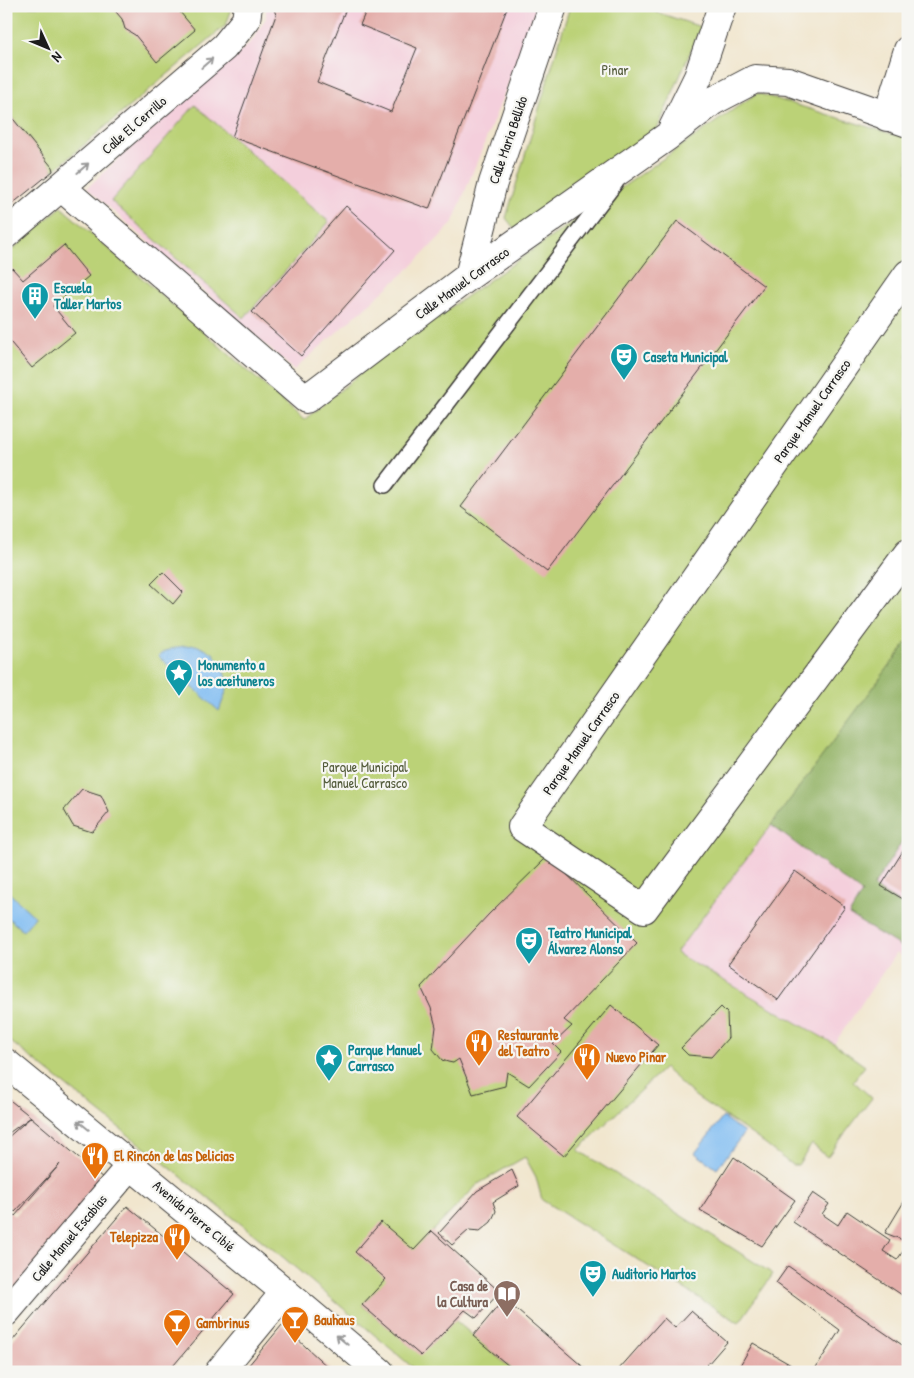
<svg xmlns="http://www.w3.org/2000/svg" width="914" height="1378" font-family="'Patrick Hand',sans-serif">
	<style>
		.built { fill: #f4cfdc }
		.green { fill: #bbd277; stroke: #6c774a }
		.forest { fill: #94b468; stroke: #586842 }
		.water { fill: #7fbcf2; stroke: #4e6c87 }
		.building { fill: #e4aeaa }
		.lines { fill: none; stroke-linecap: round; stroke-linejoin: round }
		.service-casing { stroke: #3c3a37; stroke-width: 18 }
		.minor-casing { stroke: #3c3a37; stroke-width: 30 }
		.tertiary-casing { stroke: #3c3a37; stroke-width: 30 }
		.service { stroke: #fff; stroke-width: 15 }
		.minor { stroke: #fff; stroke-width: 28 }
		.tertiary { stroke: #fff; stroke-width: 28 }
		.oneway { stroke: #999 }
		.labels { text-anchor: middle; stroke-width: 4.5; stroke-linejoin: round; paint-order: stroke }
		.park-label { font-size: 14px; fill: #545c3c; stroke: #f6f6f2 }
		.street-label { font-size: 14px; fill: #1c1c1c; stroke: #f6f6f2 }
		.culture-label { font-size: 14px; font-weight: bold; fill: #0d838f; stroke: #f6f6f2; text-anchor: start }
		.food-label { font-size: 14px; font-weight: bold; fill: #c56008; stroke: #f6f6f2; text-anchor: start }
		.education-label { font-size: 14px; font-weight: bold; fill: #785e54; stroke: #f6f6f2; text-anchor: end }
	</style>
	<rect width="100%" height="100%" fill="#f6f6f2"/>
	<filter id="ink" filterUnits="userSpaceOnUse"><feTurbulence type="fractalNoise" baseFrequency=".02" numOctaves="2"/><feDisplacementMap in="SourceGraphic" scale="10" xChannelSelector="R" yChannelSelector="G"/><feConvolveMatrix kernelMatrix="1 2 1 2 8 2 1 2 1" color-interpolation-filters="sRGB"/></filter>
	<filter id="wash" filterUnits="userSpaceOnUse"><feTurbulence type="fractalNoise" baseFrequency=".0096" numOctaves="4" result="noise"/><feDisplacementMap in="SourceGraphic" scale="20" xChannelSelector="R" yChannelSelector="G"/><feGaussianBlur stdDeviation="1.12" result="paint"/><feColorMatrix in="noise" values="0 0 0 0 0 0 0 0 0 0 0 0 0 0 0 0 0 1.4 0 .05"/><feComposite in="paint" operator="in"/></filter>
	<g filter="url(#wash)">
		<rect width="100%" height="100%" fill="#f1e6ce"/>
		<path class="built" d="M266,6H536L532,24L452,224L411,267L294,370L87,188L129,149L252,41L266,18Z
			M908,641V960L896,953L834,1044L676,953Z"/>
		<path class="green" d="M6,6H233L226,25L53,171L52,167L6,110Z
			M570,6H638L701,27L652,141L519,231L513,227L506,218Z
			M757,93L895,135L908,102V641L676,953L834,1044L865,1066L853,1081L872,1098L827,1157L812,1144L798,1165H792L754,1136L695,1096L664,1068L578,1150L773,1274L739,1323L542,1200L536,1177L525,1157L478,1184L362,1305L421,1355L455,1320L515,1372H418L284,1258L6,1038V255L61,207L304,420L384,354Z
			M195,105L329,222L244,318L111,201Z"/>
		<path class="forest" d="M908,641V832L873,887L908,908V951L849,915L862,893L771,825Z"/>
		<path class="water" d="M196,645L213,653L222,667L227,680V689L219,711L158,656C170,647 182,646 196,645Z
			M6,890L35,917L23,931L6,916Z
			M723,1117L744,1133L717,1169L695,1153Z"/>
		<g id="blocks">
			<path class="building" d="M111,6H175L195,30L157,62L135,35L125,29L122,19Z
				M273,6H347L317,82L391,112L417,48L360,25L368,6H508L429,209L232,137L276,15Z
				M6,110L52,167L53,171L6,209Z
				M346,206L395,250L301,356L252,312Z
				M677,221L764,286L547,572L461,507Z
				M64,245L89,276L53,306L75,333L32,368L6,337V273L12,268L23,280Z
				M163,572L183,592L173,604L151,584Z
				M82,789L101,795L109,812L92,832L73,826L64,810Z
				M908,843V902L881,886Z
				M548,856L637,943L564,1020L572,1026L553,1044L561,1052L529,1086L507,1072L505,1086L473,1094L459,1059L453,1063L448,1062L442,1060L433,1049L436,1027L431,1008L421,987L489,914Z
				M795,871L845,907L778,1000L728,964Z
				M611,1005L658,1045L564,1156L517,1117Z
				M721,1007L727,1013L728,1038L711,1057L688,1055L681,1048Z
				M6,1097L31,1117L6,1135Z
				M31,1117L110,1184L6,1307V1209L15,1216L60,1164L15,1212L6,1204V1139Z
				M734,1157L795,1200L762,1246L700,1210Z
				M512,1170L519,1186L493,1202L496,1211L491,1222L480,1231L469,1230L452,1245L439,1233L477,1191Z
				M813,1193L829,1204L822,1214L838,1225L847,1211L890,1240L883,1251L897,1260L908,1244V1299L793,1222Z
				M908,1195V1242L885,1233Z
				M127,1206L234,1294L168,1372H6V1348Z
				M381,1222L414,1250L432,1231L500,1292L476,1318L465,1310L421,1356L362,1305L386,1279L355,1252Z
				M788,1266L908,1349V1362L901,1372H813L840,1330L776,1283Z
				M504,1299L589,1372H516L473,1336Z
				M691,1311L727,1342L701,1372H622L619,1369L664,1318L675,1328Z
				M282,1325L331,1370L333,1372H243Z
				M753,1343L791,1365L787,1372H736Z"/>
		</g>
	</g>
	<g filter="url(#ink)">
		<use href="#blocks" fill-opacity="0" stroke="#3c3a37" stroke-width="1"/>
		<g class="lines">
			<defs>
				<path id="service" d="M385,485L616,182"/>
				<path id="minor" d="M887,117L908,50
					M672,130L698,77L722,6
					M61,187L306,399L469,276L668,136L713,101L755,79L788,81L908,123
					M6,234L224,47L246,20L248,6
					M908,274L522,827L644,909L908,553
					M469,276L493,183L553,6
					M6,1312L131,1165
					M219,1372L285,1292"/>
				<path id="tertiary" d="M6,1063L285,1292L380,1372"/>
			</defs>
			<use href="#service" class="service-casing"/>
			<use href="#minor" class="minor-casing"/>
			<use href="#tertiary" class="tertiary-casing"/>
			<use href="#service" class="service"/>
			<use href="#minor" class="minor"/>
			<use href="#tertiary" class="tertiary"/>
		</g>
		<defs><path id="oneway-shaft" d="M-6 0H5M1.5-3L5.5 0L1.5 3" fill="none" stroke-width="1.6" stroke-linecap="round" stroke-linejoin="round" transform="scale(1.25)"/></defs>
		<g class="oneway">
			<use href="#oneway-shaft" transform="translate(207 63) rotate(-41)"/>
			<use href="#oneway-shaft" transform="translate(83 168) rotate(-41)"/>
			<use href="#oneway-shaft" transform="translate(83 1125) rotate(-141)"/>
			<use href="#oneway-shaft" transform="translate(342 1340) rotate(-140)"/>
		</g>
	</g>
	<defs>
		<symbol id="building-pin" viewBox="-11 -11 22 30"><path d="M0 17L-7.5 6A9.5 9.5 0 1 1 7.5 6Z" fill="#0f9aa8" stroke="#f6f6f2"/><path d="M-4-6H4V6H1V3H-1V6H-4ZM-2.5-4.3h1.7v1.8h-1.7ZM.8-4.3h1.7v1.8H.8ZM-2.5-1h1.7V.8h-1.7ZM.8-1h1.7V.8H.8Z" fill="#fff"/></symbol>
		<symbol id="theatre-pin" viewBox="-11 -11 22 30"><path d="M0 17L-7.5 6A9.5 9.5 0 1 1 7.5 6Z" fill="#0f9aa8" stroke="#f6f6f2"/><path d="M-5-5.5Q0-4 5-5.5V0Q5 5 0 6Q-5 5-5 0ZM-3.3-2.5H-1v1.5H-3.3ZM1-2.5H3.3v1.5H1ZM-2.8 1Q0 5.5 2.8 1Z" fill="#fff"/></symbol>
		<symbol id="sight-pin" viewBox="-11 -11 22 30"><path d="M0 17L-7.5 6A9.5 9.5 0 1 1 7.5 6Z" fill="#0f9aa8" stroke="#f6f6f2"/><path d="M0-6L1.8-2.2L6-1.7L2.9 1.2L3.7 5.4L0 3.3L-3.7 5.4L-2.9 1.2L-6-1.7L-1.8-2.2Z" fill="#fff"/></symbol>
		<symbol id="restaurant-pin" viewBox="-11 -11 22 30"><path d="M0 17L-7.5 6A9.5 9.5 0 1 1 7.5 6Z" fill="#e8710a" stroke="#f6f6f2"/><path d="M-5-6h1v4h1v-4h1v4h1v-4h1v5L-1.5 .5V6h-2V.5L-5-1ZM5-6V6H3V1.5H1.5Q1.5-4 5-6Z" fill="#fff"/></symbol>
		<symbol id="library-pin" viewBox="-11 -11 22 30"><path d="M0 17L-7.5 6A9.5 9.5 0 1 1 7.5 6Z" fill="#8d6e63" stroke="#f6f6f2"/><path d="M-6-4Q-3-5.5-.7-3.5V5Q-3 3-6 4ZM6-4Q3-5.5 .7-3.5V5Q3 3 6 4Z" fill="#fff"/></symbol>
		<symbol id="bar-pin" viewBox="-11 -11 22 30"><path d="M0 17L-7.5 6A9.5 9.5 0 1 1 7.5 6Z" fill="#e8710a" stroke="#f6f6f2"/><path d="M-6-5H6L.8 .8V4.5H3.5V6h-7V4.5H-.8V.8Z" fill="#fff"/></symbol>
	</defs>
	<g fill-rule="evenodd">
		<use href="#building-pin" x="19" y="280" width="32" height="43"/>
		<use href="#theatre-pin" x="608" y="341" width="32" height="43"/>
		<use href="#sight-pin" x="163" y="657" width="32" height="43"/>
		<use href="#theatre-pin" x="513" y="925" width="32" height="43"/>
		<use href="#restaurant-pin" x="463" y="1027" width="32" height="43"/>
		<use href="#restaurant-pin" x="571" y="1041" width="32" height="43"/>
		<use href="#sight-pin" x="313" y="1042" width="32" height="43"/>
		<use href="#restaurant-pin" x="79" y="1140" width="32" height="43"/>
		<use href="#restaurant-pin" x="161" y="1221" width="32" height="43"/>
		<use href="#theatre-pin" x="577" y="1258" width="32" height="43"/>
		<use href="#library-pin" x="491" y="1278" width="32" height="43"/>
		<use href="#bar-pin" x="279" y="1304" width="32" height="43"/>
		<use href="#bar-pin" x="161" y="1307" width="32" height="43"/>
	</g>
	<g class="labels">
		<g class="park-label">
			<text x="615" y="75">Pinar</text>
			<text x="365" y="772">Parque Municipal<tspan x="365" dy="16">Manuel Carrasco</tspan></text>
		</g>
		<g class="street-label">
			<text transform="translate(134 125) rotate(-41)" y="5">Calle El Cerrillo</text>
			<text transform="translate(508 140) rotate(-71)" y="5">Calle Maria Bellido</text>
			<text transform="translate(462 283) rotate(-36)" y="5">Calle Manuel Carrasco</text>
			<text transform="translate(812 411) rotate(-55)" y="5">Parque Manuel Carrasco</text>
			<text transform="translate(581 743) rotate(-55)" y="5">Parque Manuel Carrasco</text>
			<text transform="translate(194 1216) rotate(40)" y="5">Avenida Pierre Cibié</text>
			<text transform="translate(69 1238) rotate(-50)" y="5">Calle Manuel Escabias</text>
		</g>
		<g class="culture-label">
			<text x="54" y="293">Escuela<tspan x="54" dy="16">Taller Martos</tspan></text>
			<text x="643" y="362">Caseta Municipal</text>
			<text x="198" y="670">Monumento a<tspan x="198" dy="16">los aceituneros</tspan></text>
			<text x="548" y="938">Teatro Municipal<tspan x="548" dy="16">Álvarez Alonso</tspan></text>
			<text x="348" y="1055">Parque Manuel<tspan x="348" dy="16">Carrasco</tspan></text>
			<text x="612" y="1279">Auditorio Martos</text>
		</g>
		<g class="food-label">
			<text x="498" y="1040">Restaurante<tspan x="498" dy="16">del Teatro</tspan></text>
			<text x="606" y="1062">Nuevo Pinar</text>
			<text x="114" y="1161">El Rincón de las Delicias</text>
			<text x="158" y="1242" text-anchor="end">Telepizza</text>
			<text x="314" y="1325">Bauhaus</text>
			<text x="196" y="1328">Gambrinus</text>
		</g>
		<g class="education-label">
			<text x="488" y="1291">Casa de<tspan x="488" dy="16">la Cultura</tspan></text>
		</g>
	</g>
	<rect width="914" height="1378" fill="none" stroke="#f6f6f2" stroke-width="25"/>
	<g transform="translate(48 48) rotate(134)" stroke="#f6f6f2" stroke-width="4" paint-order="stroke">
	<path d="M0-4L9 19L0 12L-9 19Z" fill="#1c1c1c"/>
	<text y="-8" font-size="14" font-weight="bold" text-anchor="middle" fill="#1c1c1c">N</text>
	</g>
</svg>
